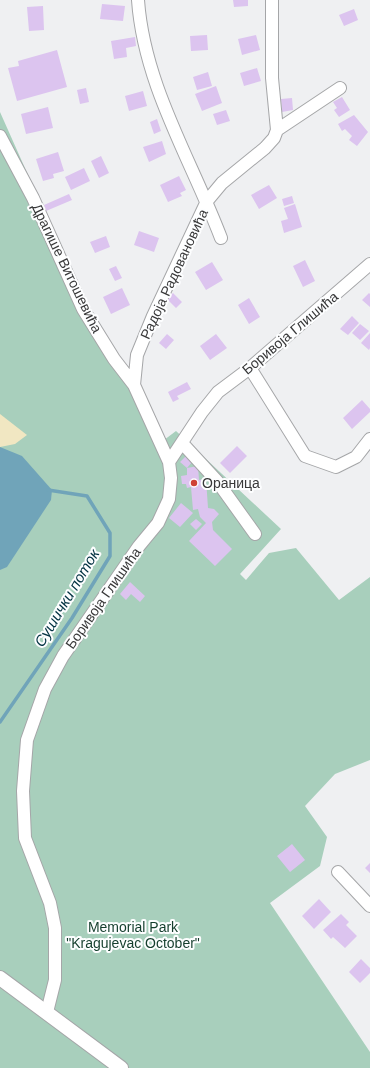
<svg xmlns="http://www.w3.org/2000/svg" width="370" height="1068" font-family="Helvetica,sans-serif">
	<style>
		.green { fill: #a8cfbc }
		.sand { fill: #f1e7c2 }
		.water { fill: #70a4b9 }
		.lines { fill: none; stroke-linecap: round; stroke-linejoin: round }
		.stream { stroke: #70a4b9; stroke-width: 3.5 }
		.building { fill: #dcc4ef }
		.minor-casing { stroke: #a5a6a8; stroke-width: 14 }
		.tertiary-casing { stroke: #a5a6a8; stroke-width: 16 }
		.minor { stroke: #fff; stroke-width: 12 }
		.tertiary { stroke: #fff; stroke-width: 14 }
		.poi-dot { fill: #cf4236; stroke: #fdfeff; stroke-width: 1.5 }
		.labels { text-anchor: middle; stroke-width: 4; stroke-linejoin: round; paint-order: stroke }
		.street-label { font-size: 14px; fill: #383839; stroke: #fdfeff }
		.poi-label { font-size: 14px; fill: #383839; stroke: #fdfeff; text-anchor: start }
		.park-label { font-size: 14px; fill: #143e2d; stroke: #fdfeff }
		.water-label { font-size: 15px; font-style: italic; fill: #003141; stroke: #fdfeff }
	</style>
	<rect width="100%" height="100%" fill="#eff0f2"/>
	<path class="green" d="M0,112L81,294L164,440L176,431L281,529L240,574L246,580L269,553L296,548L339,600L370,577V760L335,774L305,806L327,837L320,866L270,903L370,1052V1068H0Z"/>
	<path class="sand" d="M0,414L27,435L15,444L0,447Z"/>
	<path class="water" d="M0,447L22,456L52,490L51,500L7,567L0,570Z"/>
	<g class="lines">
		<path class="stream" d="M0,722L72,618L110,556V533L87,496L48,490"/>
	</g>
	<path class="building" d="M233,0H248V6L234,7Z
		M102,4L125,6L123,21L100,19Z
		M43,6L44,30L29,31L27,7Z
		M354,9L358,20L344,26L339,15Z
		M207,35L208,50L191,51L190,36Z
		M256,35L260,50L242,55L238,39Z
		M135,37L136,46L126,48L127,57L114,59L111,41Z
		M57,50L67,87L17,101L8,68L19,66L18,61Z
		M257,68L261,81L244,86L240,73Z
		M208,72L212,86L197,90L193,77Z
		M216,86L222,103L202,111L195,94Z
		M86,88L89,102L80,104L77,90Z
		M143,91L147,106L129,111L125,96Z
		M342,97L350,110L339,117L334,110L337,108L333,102Z
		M292,98L293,110L282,112L281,99Z
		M48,107L53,128L26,134L21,114Z
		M226,110L230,121L217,125L213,114Z
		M354,115L368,132L357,146L349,140L352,136L345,129L342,131L338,124Z
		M157,119L161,131L154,134L150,122Z
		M162,141L166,154L149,162L143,147Z
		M58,152L64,171L53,174L54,178L43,181L36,159Z
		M101,156L109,173L99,178L91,161Z
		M84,168L90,181L71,190L65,177Z
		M179,176L186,190L180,193L182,196L168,202L160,185Z
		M269,185L277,198L259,209L251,195Z
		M69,194L72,200L46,211L44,205Z
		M292,196L294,203L284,206L282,199Z
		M295,204L302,227L284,233L281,221L288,219L284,208Z
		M139,231L159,238L154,252L134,245Z
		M106,236L110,247L95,253L90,242Z
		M305,260L315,281L303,287L293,266Z
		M212,262L223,280L206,290L195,272Z
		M116,266L122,278L115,281L109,269Z
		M122,288L130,305L111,314L103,297Z
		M173,293L182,302L176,308L167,299Z
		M369,293L370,294V307L362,300Z
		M249,298L260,317L249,324L238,305Z
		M352,316L359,323L348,335L340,329Z
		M360,324L369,331L360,340L352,333Z
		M370,333V348L369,350L361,343Z
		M167,334L174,340L166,349L159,343Z
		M216,334L227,348L210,360L200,346Z
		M187,382L191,389L177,396L179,399L173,402L168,392Z
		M362,400L370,409V412L352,429L343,418Z
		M237,446L247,456L230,473L220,463Z
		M186,456L192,462L187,468L180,462Z
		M198,466L199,480L206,479L208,508L214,509L219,514L212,522L213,530L232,549L215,566L189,541L206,523L200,517L198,509L193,510L191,487L187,488L186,484H182L181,476L187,475V468Z
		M181,503L193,513L180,527L169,518Z
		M196,519L202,524L196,530L190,524Z
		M130,582L145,596L140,602L131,594L126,600L120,594Z
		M292,844L305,860L290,872L277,856Z
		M370,863V873L365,868Z
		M319,899L331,912L314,929L302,916Z
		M341,914L349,922L346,925L357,936L345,948L333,937L331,939L323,930Z
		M361,959L370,968V973L360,983L349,972Z"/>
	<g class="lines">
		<defs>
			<path id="minor" d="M138,0C144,85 191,159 221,238
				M277,130L340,88
				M0,136L33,198L83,309L114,359L134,385L169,462L171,478L169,499L158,523L139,546L63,656L45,689L27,740L23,791L25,838L50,903L55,928V980L47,1012
				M250,368L305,456L336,467L356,457L370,439
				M134,385L137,355L153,316L207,201L222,183L265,148L274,138L277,130L272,78V0
				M182,443L217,481L255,534
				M169,462L202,412L218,392L250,368L370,264
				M338,872L370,906"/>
			<path id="tertiary" d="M0,978L121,1068"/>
		</defs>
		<use href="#minor" class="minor-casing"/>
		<use href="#tertiary" class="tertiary-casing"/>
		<use href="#minor" class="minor"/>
		<use href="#tertiary" class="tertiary"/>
	</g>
	<circle class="poi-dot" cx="194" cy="483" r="4"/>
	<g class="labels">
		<g class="street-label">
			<text transform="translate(67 268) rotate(64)" y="5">Драгише Витошевића</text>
			<text transform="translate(174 274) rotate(-65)" y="5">Радоја Радовановића</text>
			<text transform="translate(290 333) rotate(-40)" y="5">Боривоја Глишића</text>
			<text transform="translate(103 598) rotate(-55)" y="5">Боривоја Глишића</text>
		</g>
		<g class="poi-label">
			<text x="202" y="488">Ораница</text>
		</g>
		<g class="park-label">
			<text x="133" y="932">Memorial Park<tspan x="133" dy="16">"Kragujevac October"</tspan></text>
		</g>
		<g class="water-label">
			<text transform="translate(67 598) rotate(-59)" y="5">Сушички поток</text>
		</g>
	</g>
</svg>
